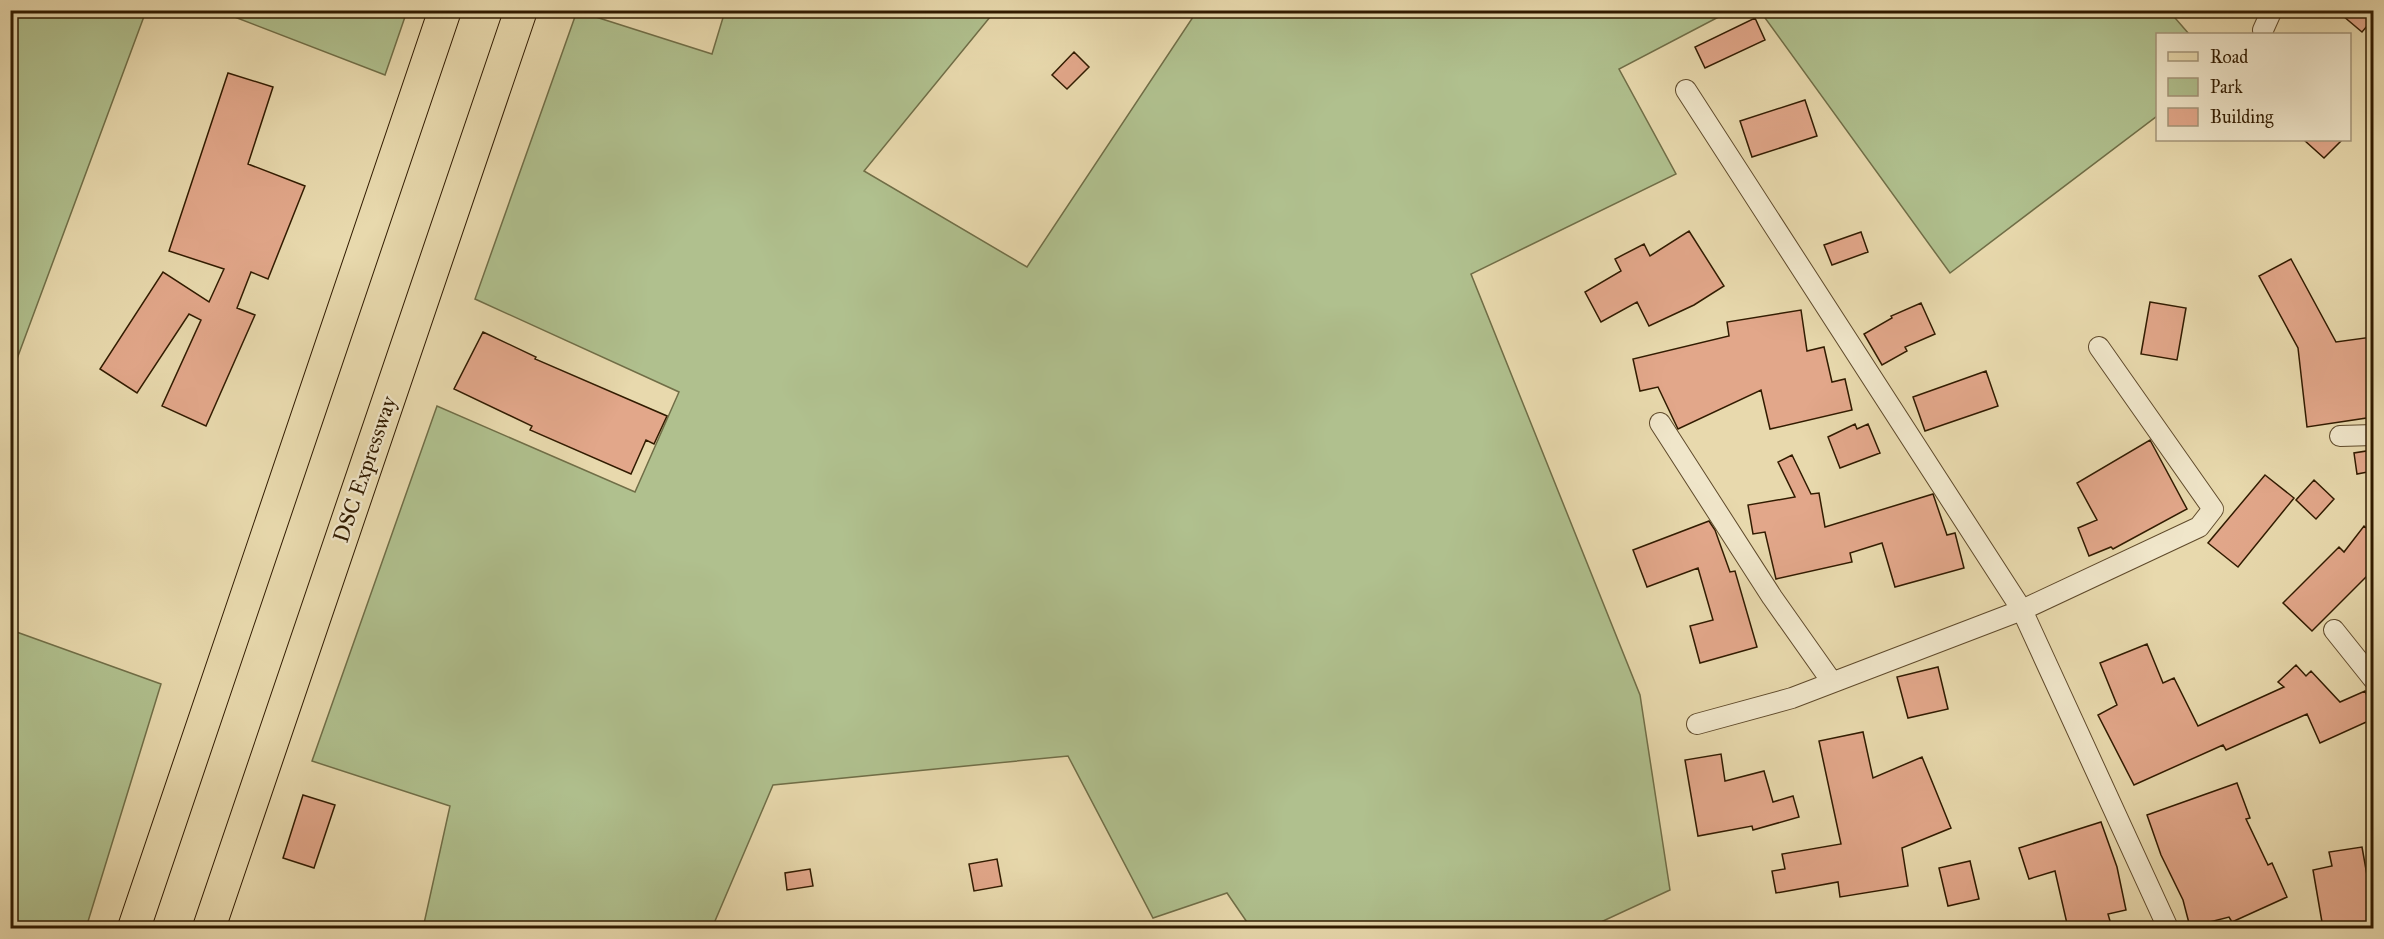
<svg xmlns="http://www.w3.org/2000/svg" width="2384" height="939" font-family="'IM FELL Great Primer',serif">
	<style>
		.green { fill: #b0c08e; stroke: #706e47; stroke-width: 1.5 }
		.building { fill: #e2a78a; stroke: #311b00; stroke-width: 1.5 }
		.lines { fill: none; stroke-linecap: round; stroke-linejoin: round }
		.street-casing { stroke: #5f4a2b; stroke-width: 22 }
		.primary-casing { stroke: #311b00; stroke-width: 34 }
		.street { stroke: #f0e6ca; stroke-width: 20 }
		.primary { stroke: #e8d9ad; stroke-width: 32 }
		.labels { text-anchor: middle; stroke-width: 4.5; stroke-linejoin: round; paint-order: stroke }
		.street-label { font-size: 22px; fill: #311b00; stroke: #f0e6ca }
	</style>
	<rect width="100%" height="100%" fill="#e8d9ad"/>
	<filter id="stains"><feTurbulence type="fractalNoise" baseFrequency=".00333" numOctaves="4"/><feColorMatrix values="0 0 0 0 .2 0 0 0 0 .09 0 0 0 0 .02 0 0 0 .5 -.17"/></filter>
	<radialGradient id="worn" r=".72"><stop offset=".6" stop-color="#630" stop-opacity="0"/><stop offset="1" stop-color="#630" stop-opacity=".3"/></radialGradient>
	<path class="green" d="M11,10L146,11L11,375L10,11Z
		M219,11H407L385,75Z
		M577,11L712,54L725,11H995L864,171L1027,267L1197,11H1730L1619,69L1676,174L1471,274L1640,695L1670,890L1588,928H1251L1227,893L1153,918L1068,756L773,785L712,928H423L450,806L312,761L437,406L635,492L679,392L475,299Z
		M1760,11H2169L2189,34H2158L2157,116L1950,273Z
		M11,630L161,684L86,928H11Z"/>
	<path class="building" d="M2336,10H2373V19L2362,32Z
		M1755,18L1765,40L1705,68L1695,47Z
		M1074,52L1089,67L1067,89L1052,75Z
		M228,73L273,87L248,164L305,186L268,279L251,272L237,308L255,315L206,426L162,406L201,320L189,314L137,393L100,369L163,272L209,302L224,269L169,251Z
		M1805,100L1817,136L1752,157L1740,121Z
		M2304,140H2342L2324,158Z
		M1689,231L1724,286L1694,305L1649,326L1637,302L1601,322L1585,292L1621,271L1615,259L1644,244L1650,256Z
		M1861,232L1868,252L1832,265L1824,245Z
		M2291,259L2336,342L2372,337L2373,417L2307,427L2298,348L2259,276Z
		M2150,302L2186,308L2177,360L2141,354Z
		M1921,303L1935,334L1905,347L1907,351L1882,365L1864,334L1892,318L1891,316Z
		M1801,310L1807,351L1824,347L1832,382L1845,379L1852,410L1770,429L1761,390L1678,429L1658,387L1640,391L1633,359L1729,336L1727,322Z
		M483,332L536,357L535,359L667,416L654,444L646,440L631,474L530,430L532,426L454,389Z
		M1986,371L1998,406L1925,431L1913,397Z
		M1855,424L1857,429L1868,424L1880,453L1840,468L1828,437Z
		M2150,440L2187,509L2113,549L2111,547L2089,556L2078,528L2097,520L2077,483Z
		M2373,450V471L2357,474L2354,453Z
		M1792,455L1811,494L1819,493L1825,527L1933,494L1947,535L1955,533L1964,568L1895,587L1882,543L1850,553L1852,562L1776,579L1765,532L1753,534L1748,505L1795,497L1778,462Z
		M2265,475L2294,498L2238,567L2208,543Z
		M2314,480L2334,499L2316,519L2296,500Z
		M1709,521L1715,530L1730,572L1735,571L1757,647L1700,663L1690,626L1713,620L1698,568L1647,587L1633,550Z
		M2364,526L2373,534V570L2312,631L2283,603L2339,547L2344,552Z
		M2147,644L2163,683L2174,678L2198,726L2284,687L2278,682L2296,665L2306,676L2311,671L2340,702L2365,691L2373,710V719L2320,743L2307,714L2226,750L2223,745L2134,785L2098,715L2117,705L2100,663Z
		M1938,667L1948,709L1908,718L1897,677Z
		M1863,732L1873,778L1922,757L1951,828L1902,848L1908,886L1840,897L1838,882L1776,893L1772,871L1785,869L1782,854L1841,844L1819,741Z
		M1721,754L1725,781L1764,771L1773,802L1793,796L1799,817L1753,830L1752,826L1698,836L1685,760Z
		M2237,783L2250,818L2246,819L2268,865L2272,863L2287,897L2232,922L2229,917L2190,927L2183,900L2161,855L2147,815Z
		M303,795L335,805L314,868L283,858Z
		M2101,822L2117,867L2126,910L2108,914L2112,928H2068L2055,871L2029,879L2019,848Z
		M2362,847L2373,909V928H2323L2313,870L2332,866L2329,852Z
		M997,859L1002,886L974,891L969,864Z
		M1970,861L1979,899L1948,906L1939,868Z
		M810,869L813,886L787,890L785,873Z"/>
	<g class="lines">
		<defs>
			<path id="street" d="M2263,30L2272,10
				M1686,90L2022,610L2168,928
				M1660,423L1772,597L1832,682
				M2340,436L2374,435
				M2334,630L2374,680
				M1697,724L1792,698L2022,610L2199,527L2213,509L2099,347"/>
			<path id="primary" d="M134,928L445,10
				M209,928L521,10"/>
		</defs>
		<use href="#street" class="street-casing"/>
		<use href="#primary" class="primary-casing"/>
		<use href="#street" class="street"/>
		<use href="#primary" class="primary"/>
	</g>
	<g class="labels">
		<g class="street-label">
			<text transform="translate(364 469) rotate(-71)" y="8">DSC Expressway</text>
		</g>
	</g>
	<rect width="2384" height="939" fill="none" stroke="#e8d9ad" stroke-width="36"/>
	<rect x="12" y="12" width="2360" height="915" fill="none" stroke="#311b00" stroke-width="3"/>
	<rect x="18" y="18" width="2348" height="903" fill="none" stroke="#311b00" stroke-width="1.5"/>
	<rect x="2156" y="33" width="195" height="108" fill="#f0e6ca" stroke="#a49579" stroke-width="1.5"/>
	<rect x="2168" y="52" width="30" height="9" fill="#e8d9ad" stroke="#a49579" stroke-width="1.5"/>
	<text x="2210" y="63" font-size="18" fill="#311b00">Road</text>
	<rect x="2168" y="78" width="30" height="18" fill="#b0c08e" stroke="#a49579" stroke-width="1.5"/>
	<text x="2210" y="93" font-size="18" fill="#311b00">Park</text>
	<rect x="2168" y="108" width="30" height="18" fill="#e2a78a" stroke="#a49579" stroke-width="1.5"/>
	<text x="2210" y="123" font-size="18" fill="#311b00">Building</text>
	<rect width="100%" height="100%" filter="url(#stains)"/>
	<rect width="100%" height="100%" fill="url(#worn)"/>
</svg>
